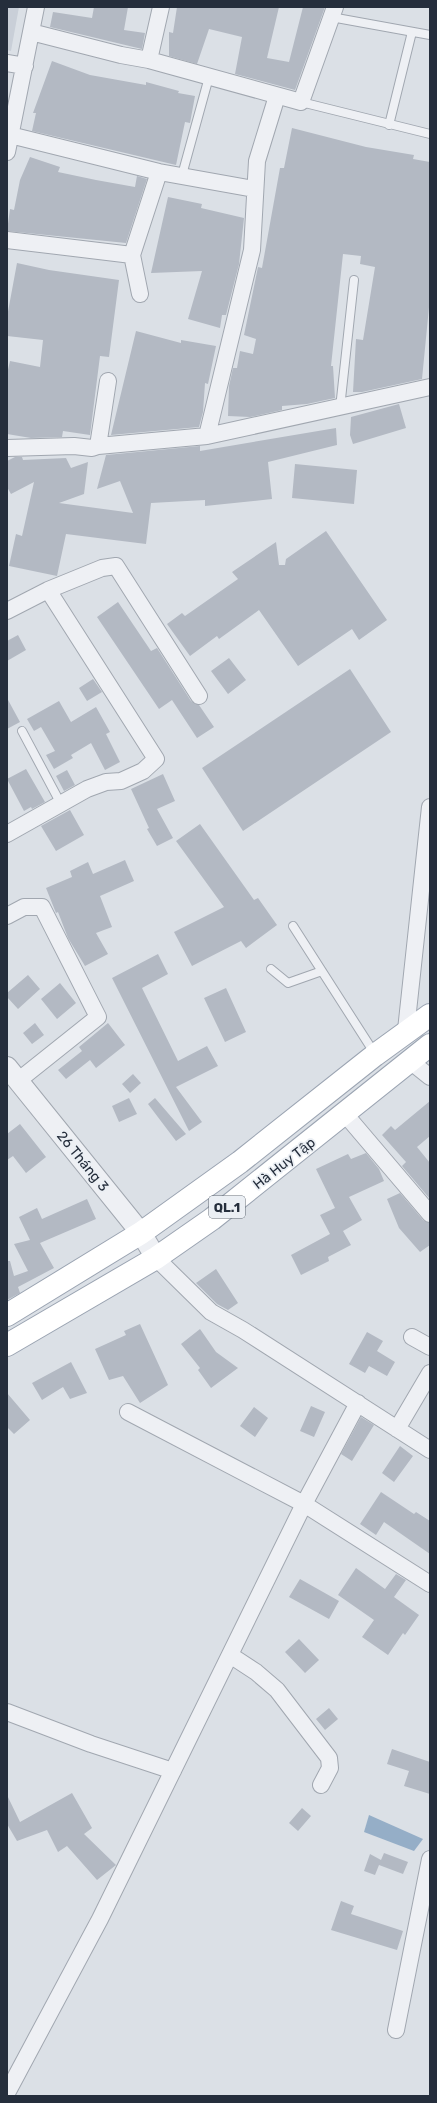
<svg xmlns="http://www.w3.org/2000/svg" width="437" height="2103" font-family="Rubik,sans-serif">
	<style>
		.built { fill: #c9cfd8 }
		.water { fill: #95aec7 }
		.building { fill: #b3b9c3 }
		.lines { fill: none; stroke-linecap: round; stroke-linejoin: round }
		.service-casing { stroke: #a1a7b0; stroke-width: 10 }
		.minor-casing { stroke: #a1a7b0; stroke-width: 18 }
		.tertiary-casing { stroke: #a1a7b0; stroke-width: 22 }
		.primary-casing { stroke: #9ba4b2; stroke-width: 24 }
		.service { stroke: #eef0f4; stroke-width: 8 }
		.minor { stroke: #eef0f4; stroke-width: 16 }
		.tertiary { stroke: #eef0f4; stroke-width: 20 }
		.primary { stroke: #fff; stroke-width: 22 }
		.labels { text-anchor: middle; stroke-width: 3.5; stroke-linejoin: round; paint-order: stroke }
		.shield { fill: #ebeff4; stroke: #606873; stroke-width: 1 }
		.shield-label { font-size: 13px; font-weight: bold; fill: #252e3c }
		.street-label { font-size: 14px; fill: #252e3c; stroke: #ebeff4 }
	</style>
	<rect width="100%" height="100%" fill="#dbe0e6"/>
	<path class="built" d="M7,7H19L11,51L7,50Z"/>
	<path class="water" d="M369,1815L423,1839L414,1851L364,1832Z"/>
	<path class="building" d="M94,7H128L124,30L145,33L142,49L50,27L53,12L92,18Z
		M177,7H279L267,58L289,62L303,7H325L295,90L235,74L242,37L209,29L197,64L169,56V32L173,33Z
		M52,61L90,75L146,85V82L179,91L178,93L195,96L190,123L185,122L176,165L32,131L36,113H33Z
		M292,128L366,147L414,155L413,159L430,162V297L422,379L362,392H353L356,339L363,340L375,267L360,264L361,256L343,254L331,366H333L335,398L307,404L282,406V410L250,417L228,416L229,386L233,368H237L240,351L253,354L256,339L244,335L258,267L262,268L280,168H284Z
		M30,157L60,167L58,172L96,180L135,187L137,176L147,179L126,243L7,231L10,209L14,210L20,180Z
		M168,197L202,204L201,208L244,218L239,264L226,315H222L220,328L188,319L202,271L151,273Z
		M17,263L49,270L119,280L109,357L100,356L90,435L63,431L62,437L31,438L7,434V374L10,361L40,367L43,340L7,336V317Z
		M136,331L181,343V340L216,346L208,384L205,383L203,412L199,427L111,435Z
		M399,404L406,428L353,444L350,435L351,417Z
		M336,428L337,445L268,462L272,499L205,506V500L151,503L146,544L66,534L57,576L9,566L16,534L22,536L34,482L11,494L7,487V461L15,457H22L23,460L66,458L71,468L88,462L84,494L59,503L133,513L120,481L97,489L106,455L200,446V451Z
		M295,464L357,470L354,504L292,498Z
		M326,531L387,620L359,640L352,629L298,666L259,610L219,639L217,636L190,656L167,624L182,613L185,616L238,579L232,572L276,542L279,565H285L286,559Z
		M118,602L151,651L157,648L191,701L199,705L214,727L197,738L172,700L159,709L97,617Z
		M18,635L26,650L7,661V641Z
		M229,658L246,680L228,694L211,671Z
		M350,669L391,732L243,831L202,768Z
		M93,679L102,692L87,701L79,688Z
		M7,698L20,722L7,729Z
		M59,701L71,722L96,707L110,732L106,734L120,762L105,770L91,743L71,755L73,758L54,769L46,755L55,751L41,727L34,731L27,719Z
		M26,769L45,802L32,809L31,807L24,811L7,779Z
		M67,770L75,785L64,791L56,776Z
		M163,774L175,801L157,809L173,838L157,846L147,829L149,828L131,789Z
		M70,810L84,835L56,851L41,826Z
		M200,824L254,900L258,898L277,925L246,948L241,941L192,966L174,932L224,907L176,841Z
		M125,860L134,881L100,896L112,927L96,933L108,954L85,966L68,938L58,912L56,913L46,888L72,877L70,871L88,862L93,874Z
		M158,954L168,974L142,988L178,1061L207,1046L218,1066L176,1087L202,1122L189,1131L112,978Z
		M28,975L40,989L18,1009L7,997V993Z
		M60,983L76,1003L57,1019L41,999Z
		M226,988L246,1032L225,1042L204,998Z
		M35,1023L44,1035L32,1044L23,1033Z
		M108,1023L125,1045L96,1068L90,1060L66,1079L58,1070L82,1051L79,1047Z
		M133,1074L141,1083L130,1093L122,1084Z
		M129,1098L137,1114L119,1122L112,1106Z
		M155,1098L186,1134L176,1141L148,1104Z
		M430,1101V1136L417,1147L430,1163V1199L402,1166L406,1162L382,1135L391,1126L395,1130Z
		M20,1124L46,1157L26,1173L13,1156L7,1160V1134Z
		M366,1153L379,1169L384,1181L349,1197L362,1220L343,1231L351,1245L328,1257L329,1261L301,1275L291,1255L330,1234L320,1215L335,1208L316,1169L348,1154L351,1159Z
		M400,1193L423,1220L430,1223V1245L420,1252L399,1228L387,1199Z
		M87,1199L96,1219L40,1243L54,1268L18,1287L20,1293L7,1300V1261H10L14,1276L28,1271L14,1244L30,1240L19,1217L37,1208L42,1219Z
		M216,1269L238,1303L228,1310L217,1304L196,1283Z
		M140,1324L168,1385L140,1403L123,1376L109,1380L95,1349L126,1335L124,1331Z
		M200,1329L216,1352L238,1368L211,1388L198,1370L200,1368L181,1344Z
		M367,1332L383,1341L377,1351L395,1362L387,1376L369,1366L365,1373L349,1364Z
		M71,1362L87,1393L70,1399L63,1387L42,1400L32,1383Z
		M7,1393L30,1420L14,1434L7,1427Z
		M311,1406L325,1412L314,1437L300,1431Z
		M254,1407L268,1418L255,1437L240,1426Z
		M361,1417L374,1425L352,1461L341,1454Z
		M400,1446L413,1456L394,1482L382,1473Z
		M381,1492L414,1514L416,1512L430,1521V1554L384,1522L376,1535L360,1524Z
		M356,1568L385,1589L396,1574L406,1580L394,1597L419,1615L405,1635L403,1633L388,1655L362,1637L374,1620L338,1595Z
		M300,1579L339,1601L329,1619L289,1597Z
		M299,1639L319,1660L305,1673L285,1652Z
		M329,1708L338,1719L325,1730L316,1719Z
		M392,1749L430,1762V1794L404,1786L409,1771L387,1764Z
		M72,1793L92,1828L84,1834L116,1865L97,1880L67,1846L58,1852L47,1830L17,1841L7,1824V1795L20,1822Z
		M302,1808L311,1816L298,1831L289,1823Z
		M384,1853L408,1862L403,1874L379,1865L375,1875L364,1871L370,1854L381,1860Z
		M341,1901L354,1906L351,1914L403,1931L397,1950L331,1930Z"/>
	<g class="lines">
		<defs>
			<path id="service" d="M331,17L430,35
				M301,102L430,134
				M389,125L412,32
				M182,175L209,77
				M340,408L354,280
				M22,731L61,804
				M293,926L375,1054
				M271,969L288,983L322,971"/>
			<path id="minor" d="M31,32L121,55L149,60L161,7
				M149,60L301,102L335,7
				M7,63L25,66
				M10,135L159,172L254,189
				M7,152L36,7
				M7,240L132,255
				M140,294L132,255L159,172
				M207,436L252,250L257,161L277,96
				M98,446L108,381
				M7,448L74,446L92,448L98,446L207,436L430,387
				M48,590L102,568L116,566L199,696
				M7,611L48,590L156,759L143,771L121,781L106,782L87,789L7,834
				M7,916L24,907H42L98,1017L19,1080
				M406,1030L430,807
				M410,1061L430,1077
				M345,1114L430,1214
				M156,1258L211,1312L243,1330L430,1450
				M412,1337L430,1347
				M128,1412L304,1504L430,1584
				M397,1429L430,1373
				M230,1655L256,1672L277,1690L329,1758L330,1768L321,1785
				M7,1712L91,1744L173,1771
				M396,2030L430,1859
				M7,2093L100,1919L304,1504L358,1403"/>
			<path id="tertiary" d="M7,1067L141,1233L156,1258"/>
			<path id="primary" d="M7,1315L141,1233L240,1162L375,1055L430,1015
				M7,1345L156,1258L212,1219L430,1045"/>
		</defs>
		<use href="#service" class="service-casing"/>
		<use href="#minor" class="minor-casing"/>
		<use href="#tertiary" class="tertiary-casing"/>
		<use href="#primary" class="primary-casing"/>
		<use href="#service" class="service"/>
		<use href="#minor" class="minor"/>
		<use href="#tertiary" class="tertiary"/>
		<use href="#primary" class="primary"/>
	</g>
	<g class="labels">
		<rect class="shield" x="209" y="1196" width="36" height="22" rx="3"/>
		<g class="shield-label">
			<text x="227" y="1212">QL.1</text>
		</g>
		<g class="street-label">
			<text transform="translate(83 1161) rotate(51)" y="5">26 Tháng 3</text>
			<text transform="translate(284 1163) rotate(-38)" y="5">Hà Huy Tập</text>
		</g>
	</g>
	<rect width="437" height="2103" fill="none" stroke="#252e3c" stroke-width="16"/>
</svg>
